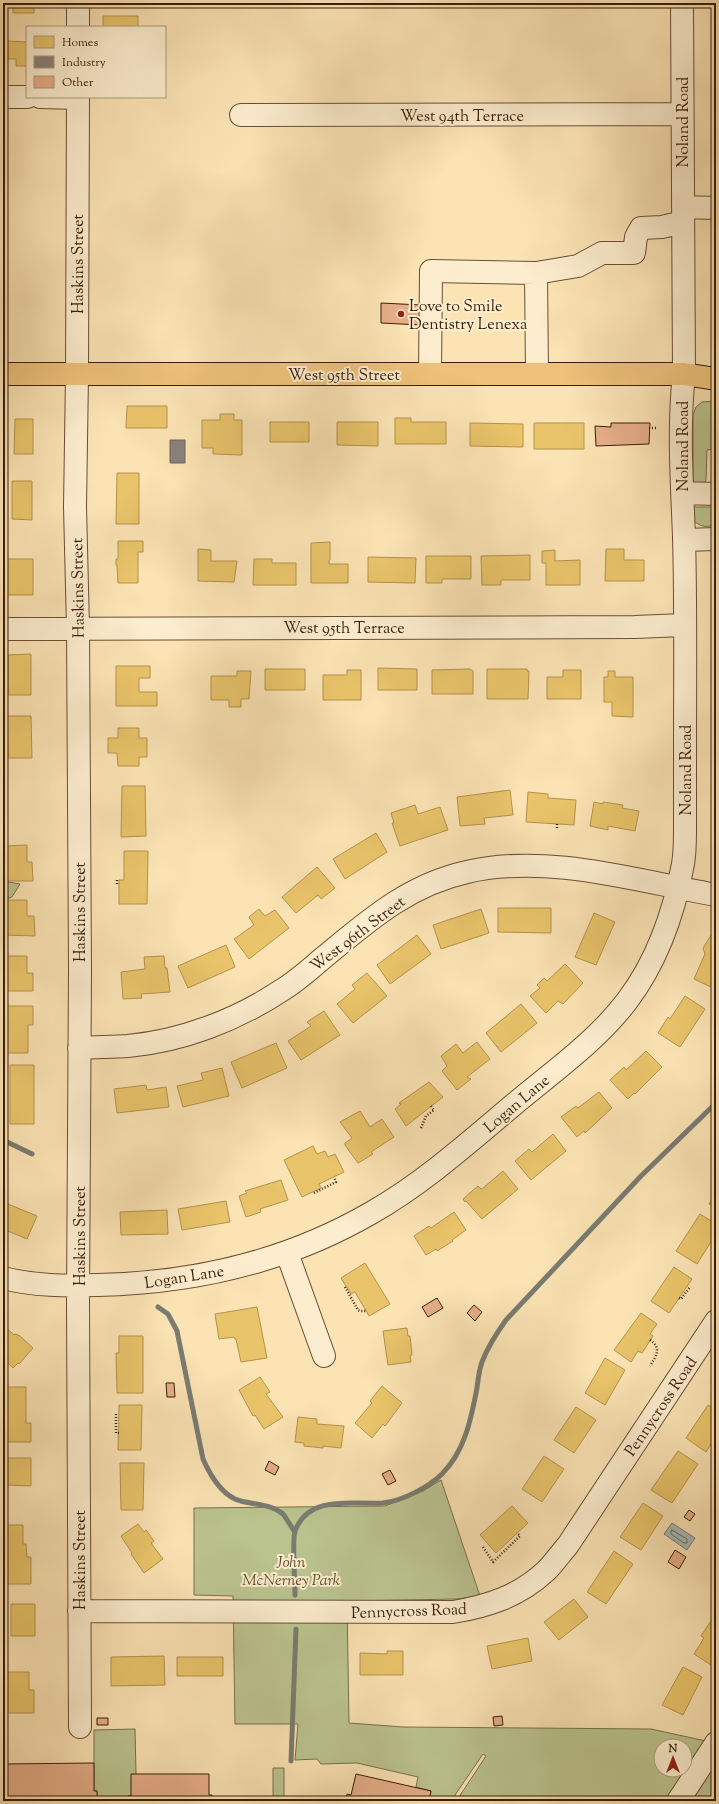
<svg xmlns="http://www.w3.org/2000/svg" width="719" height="1804" font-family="'Sorts Mill Goudy',serif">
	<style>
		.green { fill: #bbc48f; stroke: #7a704c; fill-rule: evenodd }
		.water { fill: #a5bbb9; stroke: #7a7c72 }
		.homes { fill: #e9c46a; stroke: #b4924d }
		.industry { fill: #8a817c; stroke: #726359 }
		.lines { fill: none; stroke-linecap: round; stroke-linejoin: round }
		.shore { stroke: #706c60; stroke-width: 1 }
		.stream { stroke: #7a7c72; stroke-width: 5 }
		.building { fill: #e6ae89; stroke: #3a1d08 }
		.minor-casing { stroke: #6a4e33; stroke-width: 24 }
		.major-casing { stroke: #3a1d08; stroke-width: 24 }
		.path { stroke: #3a1d08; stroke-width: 2.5; stroke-dasharray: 1 2; stroke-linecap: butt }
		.minor { stroke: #fcedce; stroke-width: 22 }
		.major { stroke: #eec27a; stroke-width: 22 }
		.poi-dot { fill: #8f2418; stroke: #fcedce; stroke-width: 1.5 }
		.labels { text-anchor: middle; stroke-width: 4; stroke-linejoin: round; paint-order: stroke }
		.street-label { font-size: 16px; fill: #3a1d08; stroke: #fcedce }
		.poi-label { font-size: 16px; fill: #3a1d08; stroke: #fcedce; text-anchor: start }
		.park-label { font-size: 16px; font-style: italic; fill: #614f30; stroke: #fcedce }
	</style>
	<rect width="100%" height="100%" fill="#fbe3b4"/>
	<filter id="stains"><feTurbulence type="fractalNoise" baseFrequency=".005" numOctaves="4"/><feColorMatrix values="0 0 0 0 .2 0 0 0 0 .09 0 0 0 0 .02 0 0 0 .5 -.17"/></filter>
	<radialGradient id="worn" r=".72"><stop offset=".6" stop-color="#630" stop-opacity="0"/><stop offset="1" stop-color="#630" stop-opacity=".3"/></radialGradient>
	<path class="green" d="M716,401V416L714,419L715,449L707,450L706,480L704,484L693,483V415L696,407L702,402Z
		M691,507H716V524C707,528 701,527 694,521Z
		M3,881L20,884L12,897L3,900Z
		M441,1480L480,1596L457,1599L347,1601L349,1723L403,1727L651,1729L706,1741L667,1801H478L473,1798L471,1801H465L459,1797L486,1756L483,1754L451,1801H429L431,1791L416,1787L418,1777L357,1763L321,1764L317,1759L295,1760L298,1724H235L233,1596L194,1595V1508L385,1506L423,1491ZM661,1746H685V1770H661Z
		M135,1729L136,1774L131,1796H128V1801H97V1791H94V1730Z
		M716,1762V1801H690Z
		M273,1768H284V1801H273Z"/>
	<path class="water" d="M672,1523L695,1538L687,1550L664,1534Z"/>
	<path class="homes" d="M13,3H37H34V13H13Z
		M103,16H138V27H103Z
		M6,41L27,42V66H16V59H5Z
		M127,406H167V428H126Z
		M220,414H234V420H242V455L213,454V448H202V420H220Z
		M395,418H411V422H446V444H395Z
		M15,419H33V454H14Z
		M270,422H309V442H270Z
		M337,422H378V446L337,445Z
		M470,423L523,424V447L470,446Z
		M534,423H584V449H534Z
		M117,473H139V524H116Z
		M12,481H32V520L12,519Z
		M118,541H143V552H138V583H118L117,565H116V559H118Z
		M330,542V560H329V564H348V583H311V543Z
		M198,549L211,550V561H237L234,582L198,581Z
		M606,549H624V560H644V581H605Z
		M555,550V561L580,560V585H546V563H542V551Z
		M530,555V580H501V585H482L481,556Z
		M426,556H471V579H442V583H426Z
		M368,557L416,558L415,583L368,582Z
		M7,559H33V595H3V582H7Z
		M254,559H272V563H296V585H253Z
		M31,654V695H8V655Z
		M116,666H150V678H139V692H157V706H116Z
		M378,668L417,669V690H378Z
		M265,669H305V690H265Z
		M470,669L473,671V694H432V670Z
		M487,669H527V671H529L528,699H487Z
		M347,670H361V700H323V675H347Z
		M563,670H581V699H547V677H563Z
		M237,671H251L249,699H241V707H229V700H211V676H237Z
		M608,671H615V677H633V717L612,716V702H604V677H608Z
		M7,716H31L32,758H8Z
		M118,728H139V738H147V757H139V766H118L117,753H108V738H118Z
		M3,780H6V832H3Z
		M122,786H145L146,836L121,837Z
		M510,790L513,815L484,818L485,824L460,826L457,797Z
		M528,792L548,794V798L576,800L574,825L526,822Z
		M594,802L603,804V802L623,805L622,808L639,811L635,831L608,826V830L590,826Z
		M415,805L418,814L440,807L448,830L400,846L392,823H394L391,813Z
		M376,833L387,852L345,879L333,859Z
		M27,845V862H32L33,881H4L3,846Z
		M124,851H148L147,904H119V880H124Z
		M317,867L335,888L321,899L318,895L296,913L282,897Z
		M4,900H27V916H34L35,936L4,935Z
		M498,908H551V933L498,932Z
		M259,909L265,916L275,910L289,928L249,959L234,939L254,925L249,917Z
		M481,909L489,933L441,949L433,925Z
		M594,913L615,922L596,965L575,957Z
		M417,935L431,954L390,984L377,965Z
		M711,935L716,938V986L715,989L694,979L705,954L703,948Z
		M226,945L235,967L188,988L178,966Z
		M5,956H27V973H33V991H5Z
		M164,956L165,968H167L170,992L141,994L142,998L123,999L121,972L145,969L144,957Z
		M565,964L583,983L563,1004L558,1001L546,1013L530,996L540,988L537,985L544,978L547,981Z
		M367,973L387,996L353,1023L337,1004L355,989L352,985Z
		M685,996L705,1009L680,1047L658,1033L668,1017L670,1019Z
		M521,1004L537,1023L501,1052L486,1033Z
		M5,1006H33V1025H28V1053H3Z
		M324,1011L340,1035L301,1060L288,1041L311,1026L307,1022Z
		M477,1042L490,1059L467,1077L471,1079L457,1090L442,1071L447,1066L441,1056L456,1044L463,1053Z
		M276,1043L287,1068L242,1088L231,1062Z
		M646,1051L662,1067L635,1094L634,1093L628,1099L610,1080L624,1067L626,1070Z
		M10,1065H34V1124H10Z
		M222,1068L229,1096L183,1107L177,1086L203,1080L201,1073Z
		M429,1082L443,1097L406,1126L395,1109L401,1104L399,1103Z
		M146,1085L147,1090L166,1087L169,1107L117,1113L114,1089Z
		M599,1092L612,1108L585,1133L584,1131L577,1137L561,1117L576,1106L578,1108Z
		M360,1111L370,1127L382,1119L394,1137L371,1152L373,1154L358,1163L345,1145V1143L352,1138L340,1122Z
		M553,1134L566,1151L531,1180L515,1161L529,1149L532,1152Z
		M313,1146L317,1154L325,1151L328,1157L335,1154L344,1172L319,1184L321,1188L302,1197L284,1160Z
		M503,1171L518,1189L482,1219L466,1201L465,1202L463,1199L478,1186L481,1189L483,1188Z
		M281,1180L288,1200L260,1209L261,1212L246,1217L239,1196L247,1193L245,1191Z
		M716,1193V1208L709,1204Z
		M226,1201L230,1222L182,1230L178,1209Z
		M3,1202L37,1216L27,1239L3,1229Z
		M167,1210L168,1234L121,1235L120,1212Z
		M454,1212L466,1230L452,1240L453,1241L437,1251L436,1249L426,1255L414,1236L429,1226L431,1228Z
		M700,1214L716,1224V1234L697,1264L676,1251Z
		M365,1263L390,1304L369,1316L355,1292L351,1294L341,1278Z
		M674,1267L692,1279L669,1313L651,1301Z
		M257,1307L267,1358L241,1362L236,1339H235L234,1337L219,1339L215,1314Z
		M641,1313L657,1324L650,1334L653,1336L642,1353L638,1351L631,1362L614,1350Z
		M3,1325L14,1335L15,1334L20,1336L33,1348L19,1364L18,1363L13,1368L3,1358Z
		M407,1328L408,1336H410L412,1355L410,1356L411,1362L388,1365L383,1331Z
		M119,1336H143V1393H117L116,1353H119Z
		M605,1358L625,1370L605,1405L585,1393Z
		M260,1377L270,1392L266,1394L283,1417L264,1429L255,1415L253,1416L239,1390Z
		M382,1386L402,1403L385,1426L383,1424L372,1438L355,1423L372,1403L370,1401Z
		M3,1387H26V1423H31V1442H3Z
		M119,1405H142L141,1450H118Z
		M708,1405L716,1410V1436L706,1452L686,1438Z
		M576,1407L596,1420L574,1453L554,1440Z
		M298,1417L317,1419V1424L344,1426L341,1448L323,1446V1448L304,1446V1443L295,1442Z
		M678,1451L698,1464L672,1503L651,1490Z
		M544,1456L564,1469L542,1502L522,1489Z
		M3,1458H31V1486L6,1485V1505H3Z
		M120,1463H144L143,1510H121Z
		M643,1503L663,1516L641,1550L620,1537Z
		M512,1506L528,1523L496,1553L480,1535Z
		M138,1524L144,1532L146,1530L154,1541L151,1543L163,1559L144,1573L131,1554L132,1553L121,1536Z
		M3,1525H23V1544H26L27,1557H31V1584H3Z
		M614,1551L633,1564L606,1604L587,1592Z
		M574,1599L588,1617L559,1640L544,1622Z
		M11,1604H35V1636H11Z
		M711,1621L716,1624V1659L711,1665L694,1654L704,1638L701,1636Z
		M528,1638L532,1661L492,1669L487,1646Z
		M387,1651H403V1675H360V1653L387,1654Z
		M164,1656L165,1685L111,1686V1657Z
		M177,1657H223V1676H177Z
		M683,1667L702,1677L683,1715L662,1705Z
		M5,1672H29V1690H34V1713H5Z"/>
	<path class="industry" d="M170,440H185V463H170Z"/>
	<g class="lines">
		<path class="shore" d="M672,1530L687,1539V1543H684L671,1534Z"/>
		<path class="stream" d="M3,1140L32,1154
			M158,1307L168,1314L177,1331L203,1459C210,1475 223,1497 241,1501C255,1505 271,1504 283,1514C287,1519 291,1527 295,1532
			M295,1595C295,1583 292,1539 295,1531C309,1494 352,1505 383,1503C402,1501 429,1487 442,1474C465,1451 471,1419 477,1388C478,1380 479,1370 482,1362C488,1346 496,1334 506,1320L641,1176L716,1103
			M291,1761L296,1629"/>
	</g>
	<path class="building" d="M381,303L421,305V325L381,323Z
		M611,423H650L649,444L596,446L595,426L611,427Z
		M437,1298L443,1308L428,1317L422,1307Z
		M474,1305L482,1312L475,1321L467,1313Z
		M166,1383H174L175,1397H167Z
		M269,1461L279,1467L275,1475L265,1470Z
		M390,1470L396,1481L388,1485L382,1474Z
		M689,1510L695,1514L690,1521L684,1517Z
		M675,1550L686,1557L679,1569L668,1562Z
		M502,1716L503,1725L494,1726L493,1717Z
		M97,1718H108V1725H97Z
		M94,1763V1791H97V1801H3V1764Z
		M131,1774H209V1795H212V1801H128V1796H131Z
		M356,1774L431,1791L429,1801H346L347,1794L351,1795Z"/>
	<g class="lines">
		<defs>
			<path id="minor" d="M78,3V27
				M3,97H27
				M40,97L78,98
				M78,97L77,375L75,507L78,628L80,970L78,1303L80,1727
				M241,115L682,114
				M683,207L716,208
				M536,273L578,266L602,253H634L636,237L641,228L662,227L683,222
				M430,374L431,271L536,273L537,374
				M682,493L716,494
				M684,540L716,539
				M3,629L635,627L684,625
				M79,1048C96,1047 112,1047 128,1046C182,1041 237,1020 282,990C297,981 310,969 323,958C368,921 408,885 467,872C546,853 637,881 716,895
				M287,1253L324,1356
				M3,1278C34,1286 66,1286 98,1285C193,1283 288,1261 371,1213C422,1184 467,1144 512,1106C551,1073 596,1042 627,1001C658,960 674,913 683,864C685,853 685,841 685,830C685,803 685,775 685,748C685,678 686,607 684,537C682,483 678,428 684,374L682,3
				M79,1611L453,1612C489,1606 519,1596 546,1571C554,1563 561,1553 568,1545L716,1321
				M678,1801L716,1743"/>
			<path id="major" d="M3,374H684L716,379"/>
		</defs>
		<use href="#minor" class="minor-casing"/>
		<use href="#major" class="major-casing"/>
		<path class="path" d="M649,428H658
			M557,828V824
			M117,880V884H119
			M421,1128L426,1116L434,1110L431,1106
			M314,1193L336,1182L334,1177
			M345,1287L358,1310L360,1311H366
			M679,1298L681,1299L690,1287
			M650,1340C662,1348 656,1356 650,1366
			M116,1414V1433H119
			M483,1547L493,1562L520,1536L517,1533"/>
		<use href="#minor" class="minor"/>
		<use href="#major" class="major"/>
	</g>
	<circle class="poi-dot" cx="401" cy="314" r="4"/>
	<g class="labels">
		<g class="street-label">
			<text x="462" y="121">West 94th Terrace</text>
			<text transform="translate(682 122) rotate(-90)" y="6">Noland Road</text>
			<text transform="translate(77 264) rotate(-90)" y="6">Haskins Street</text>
			<text x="344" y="380">West 95th Street</text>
			<text transform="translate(682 446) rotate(-90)" y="6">Noland Road</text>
			<text transform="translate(77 588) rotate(-91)" y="6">Haskins Street</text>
			<text x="344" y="633">West 95th Terrace</text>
			<text transform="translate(685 770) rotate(-90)" y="6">Noland Road</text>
			<text transform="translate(79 912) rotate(-90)" y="6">Haskins Street</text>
			<text transform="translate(357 933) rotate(-37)" y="6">West 96th Street</text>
			<text transform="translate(516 1103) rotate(-40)" y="6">Logan Lane</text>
			<text transform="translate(79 1236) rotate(-90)" y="6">Haskins Street</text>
			<text transform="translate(184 1276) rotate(-9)" y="6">Logan Lane</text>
			<text transform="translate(660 1406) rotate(-56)" y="6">Pennycross Road</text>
			<text transform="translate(79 1560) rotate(-90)" y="6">Haskins Street</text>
			<text transform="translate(409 1610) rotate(-2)" y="6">Pennycross Road</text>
		</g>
		<g class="poi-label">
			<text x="409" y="311">Love to Smile<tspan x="409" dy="18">Dentistry Lenexa</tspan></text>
		</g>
		<g class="park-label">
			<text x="291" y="1567">John<tspan x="291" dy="18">McNerney Park</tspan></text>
		</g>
	</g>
	<rect width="719" height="1804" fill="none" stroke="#fbe3b4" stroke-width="16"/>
	<rect x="4" y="4" width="711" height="1796" fill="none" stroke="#3a1d08" stroke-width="2"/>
	<rect x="8" y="8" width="703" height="1788" fill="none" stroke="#3a1d08"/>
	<rect x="26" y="26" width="140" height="72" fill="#fcedce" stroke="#ae9a7f"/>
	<rect x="34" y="36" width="20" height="12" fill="#e9c46a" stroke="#ae9a7f"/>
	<text x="62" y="46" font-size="12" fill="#3a1d08">Homes</text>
	<rect x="34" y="56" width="20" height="12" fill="#8a817c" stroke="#ae9a7f"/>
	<text x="62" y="66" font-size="12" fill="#3a1d08">Industry</text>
	<rect x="34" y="76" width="20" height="12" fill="#e6ae89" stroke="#ae9a7f"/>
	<text x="62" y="86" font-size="12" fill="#3a1d08">Other</text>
	<g transform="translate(673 1758)"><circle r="19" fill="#fcedce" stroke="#ae9a7f"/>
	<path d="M0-3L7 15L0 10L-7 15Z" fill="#8f2418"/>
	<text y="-6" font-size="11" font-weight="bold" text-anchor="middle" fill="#3a1d08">N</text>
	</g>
	<rect width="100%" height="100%" filter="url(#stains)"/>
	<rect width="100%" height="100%" fill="url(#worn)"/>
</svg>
